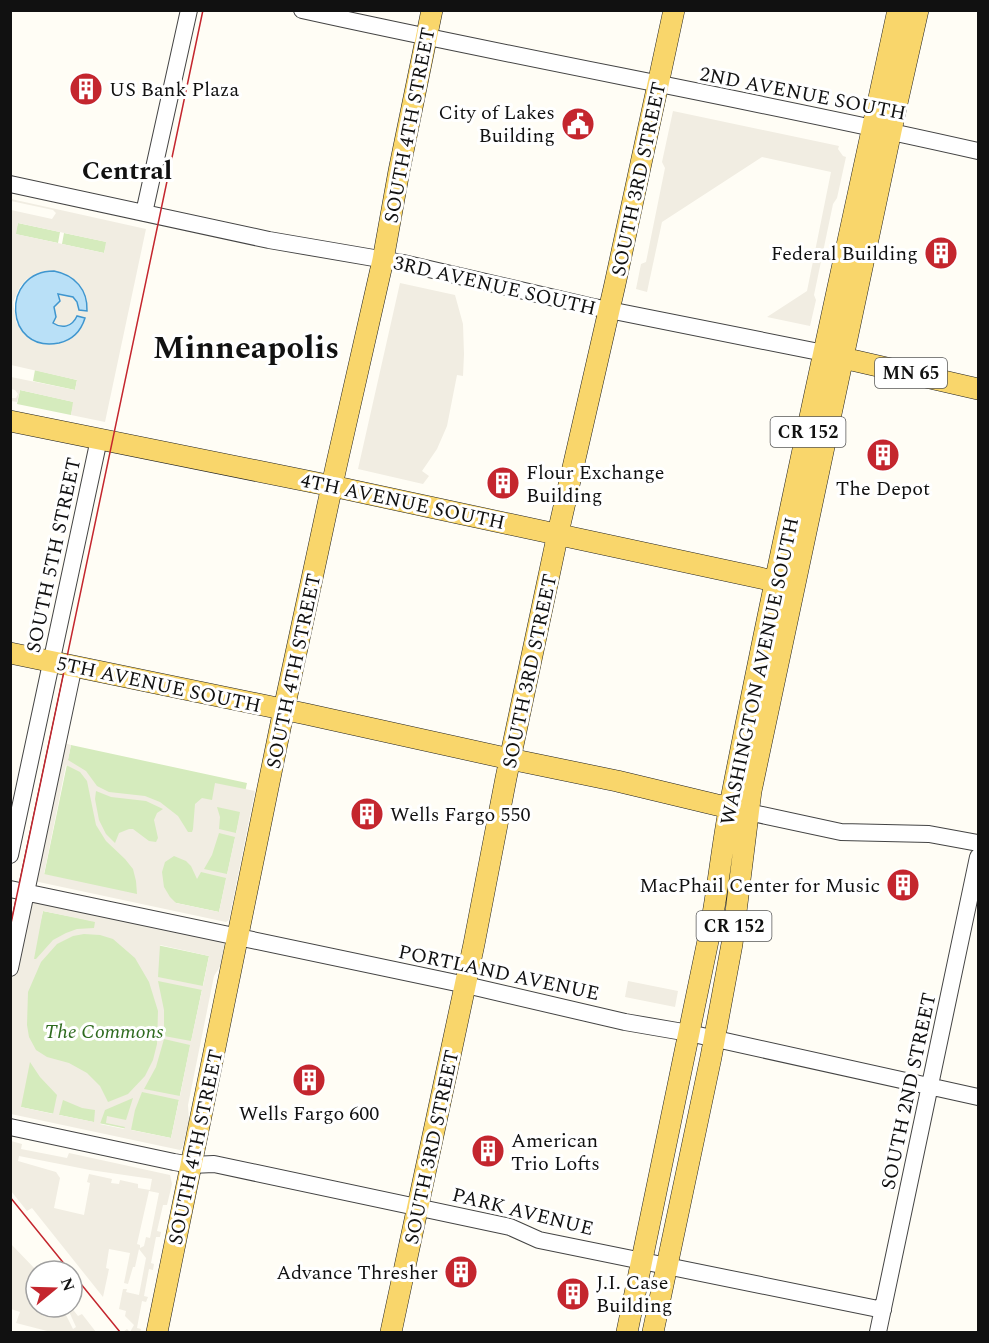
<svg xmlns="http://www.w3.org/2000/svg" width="989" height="1343" font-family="Spectral,serif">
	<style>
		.green { fill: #d5ebbd }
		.plaza { fill: #f1ede2; fill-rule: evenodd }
		.water { fill: #b9e0f7; stroke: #3f96cf; stroke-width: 1.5 }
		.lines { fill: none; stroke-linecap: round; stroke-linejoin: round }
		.minor-casing { stroke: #444; stroke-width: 18 }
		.major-casing { stroke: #222; stroke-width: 22 }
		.minor { stroke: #fff; stroke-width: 16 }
		.major { stroke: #f9d66b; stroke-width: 21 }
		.tram { stroke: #c4262e; stroke-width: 1.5 }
		.labels { text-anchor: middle; stroke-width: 6; stroke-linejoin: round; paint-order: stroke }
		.shield { fill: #fff; stroke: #585858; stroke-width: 1.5 }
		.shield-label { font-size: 18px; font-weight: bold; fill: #111 }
		.poi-label { font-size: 20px; fill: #111; stroke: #fff; text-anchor: start }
		.street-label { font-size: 20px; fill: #111; stroke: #fff }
		.park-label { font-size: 20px; font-style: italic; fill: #2f6b1f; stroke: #fff }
		.district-label { font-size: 26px; font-weight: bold; fill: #111; stroke: #fff }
		.town-label { font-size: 32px; font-weight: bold; fill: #111; stroke: #fff }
	</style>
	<rect width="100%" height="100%" fill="#fffdf5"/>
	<path class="green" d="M18,223L60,232L58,243L15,234Z
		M64,233L107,242L104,253L62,244Z
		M35,370L77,380L75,390L33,381Z
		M20,390L74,402L71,415L17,404Z
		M71,745L247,783L219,912L44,875Z
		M43,911L139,930L138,941L209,956L171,1138L11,1105V1041Z"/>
	<path class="plaza" d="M673,111L839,146L838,149L843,156L846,157L837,198L833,204L814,295L816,300L810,326L767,317L807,291L831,172L762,157L662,222L647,292L636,289L641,264L646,262L665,168L662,162Z
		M11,199L146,229L105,422L71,415L73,402L20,390L17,402L11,401V398H16L18,394L15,390L11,389V377L75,390L77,380L11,365V210L52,219L56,213L53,210L11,201ZM18,223L106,242L104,253L16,234ZM40,272L63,273L76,281L79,307L73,297L62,293L58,294L60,301L54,307L56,317L52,323L64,327L75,320L80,329L72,338L63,342L50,344L34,341L22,331L16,322L13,302L20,287L27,279Z
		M400,283L455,295L463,324L464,354L463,376L457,375L447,426L437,449L422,471L429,476L423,484L358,469Z
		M61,742L71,745L68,760L86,771L97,786L109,792L145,796L160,802L178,816L188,832H192L193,829L195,804L202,798L212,800L215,783L255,791L229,920L226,922L34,881ZM66,765L80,772L87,781L96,825L106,841L125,859L133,869L136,881L137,894L44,874ZM96,791L111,797L146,801L163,809L157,813L154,820L158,838L156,842L149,841L133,829H129L119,833L115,843L106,834L99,820L95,799ZM217,807L240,812L236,833L219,829L220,817ZM219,833L235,837L227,874L204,869L212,855ZM174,856L186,861L191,866L197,879L201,872L226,878L219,912L176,903L170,897L164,887L162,872L165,862Z
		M29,900L225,942L221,965L214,976L188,1105L189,1121L182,1149L180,1150L11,1114V983ZM43,911L95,922L94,928L77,929L66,933L53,940L36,959H34ZM84,934L100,935L113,939L135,958L149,982L158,1011L157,1044L153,1060L145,1076L128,1094L108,1102L100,1086L87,1073L69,1063L47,1057L36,1050L29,1037L27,1025L28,992L41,962L57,944L73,936ZM160,945L209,956L203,986L158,977ZM158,981L202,990L191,1041L164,1036V1010ZM164,1039L190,1045L180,1096L144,1089L156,1067ZM30,1062L40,1077L57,1095L53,1114L21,1107ZM142,1092L179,1100L171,1138L131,1130L135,1110ZM133,1098L126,1120L107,1116L106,1123L125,1127L124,1129L100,1124L105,1110ZM63,1100L82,1108L95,1110L94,1122L59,1115Z
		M628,981L678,991L675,1007L625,997Z
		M11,1141L22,1144L21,1149L67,1158L69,1153L170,1175L172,1184L167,1205H163L157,1231L161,1232L160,1237H156L151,1263L154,1264L153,1270L149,1269L144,1296L148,1297L146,1302L142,1301L137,1328L141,1329L140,1332H123L127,1329L130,1332L134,1325L125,1316L126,1311L119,1309L123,1289H127L126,1292L139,1295L146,1258L139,1249L135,1267H133L128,1284L124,1283L130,1253L109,1249L106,1268L109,1269L103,1297L32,1208L27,1211L11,1191ZM19,1156L90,1170L152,1179L150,1190L138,1188V1184L120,1180L119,1184L111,1183L112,1179L89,1174L87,1182L90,1183L84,1215L54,1208L60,1178L56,1172L18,1161ZM149,1191L159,1193L150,1238L146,1237L144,1246L140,1248V1245L137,1244Z
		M11,1244L37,1271L36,1307H62L73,1329L76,1327L67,1307H71L78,1316L82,1314L96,1332H51L16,1323L20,1312L11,1309Z"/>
	<path class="water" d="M54,271C75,275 88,290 87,311L79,310L77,302L73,297L58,294L60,301L54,307L56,317L53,323C62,329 72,327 77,316L85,318C81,331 72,340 59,343C4,354 0,271 54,271Z"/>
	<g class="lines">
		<defs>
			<path id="minor" d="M302,10C527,60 754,100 978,151
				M10,184L269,240L403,263L589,306L824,353
				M144,213L189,10
				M748,812L841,832L929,834L978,843
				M10,855L99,439
				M10,889L466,985L625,1022L689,1033L978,1097
				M10,968L74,665
				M10,1127L174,1162L191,1165L214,1164L510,1227L539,1240L883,1310
				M878,1332L978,857"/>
			<path id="major" d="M830,355L978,389
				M10,421L332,486L788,584
				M10,653L306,714L510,759L617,781L742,811
				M157,1332L284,709L336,467L383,260L399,171L432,10
				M391,1332L474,944L506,778L558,533L615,284L674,10
				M627,1332L710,931C718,889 722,846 730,805C782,539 841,275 898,10
				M653,1332L711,1057L732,944L751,791L895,112L918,10"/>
		</defs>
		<use href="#minor" class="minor-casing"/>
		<use href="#major" class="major-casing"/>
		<use href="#minor" class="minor"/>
		<use href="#major" class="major"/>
		<path class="tram" d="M10,928L203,10
			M10,1197L70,1271
			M72,1273L120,1332"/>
	</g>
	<defs>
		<symbol id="building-disc" viewBox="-11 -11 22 22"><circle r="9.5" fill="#c4262e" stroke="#fff"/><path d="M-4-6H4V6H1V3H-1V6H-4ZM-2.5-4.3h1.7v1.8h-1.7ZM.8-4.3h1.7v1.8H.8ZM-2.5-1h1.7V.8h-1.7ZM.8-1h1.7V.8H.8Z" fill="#fff"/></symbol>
		<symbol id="civic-disc" viewBox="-11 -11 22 22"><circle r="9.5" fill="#c4262e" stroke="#fff"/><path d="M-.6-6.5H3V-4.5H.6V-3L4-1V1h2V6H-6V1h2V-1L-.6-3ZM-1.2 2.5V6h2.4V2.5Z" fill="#fff"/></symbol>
	</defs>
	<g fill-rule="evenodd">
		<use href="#building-disc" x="67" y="70" width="38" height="38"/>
		<use href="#civic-disc" x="559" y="105" width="38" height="38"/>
		<use href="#building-disc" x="922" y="234" width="38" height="38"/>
		<use href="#building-disc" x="864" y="436" width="38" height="38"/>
		<use href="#building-disc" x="484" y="464" width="38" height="38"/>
		<use href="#building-disc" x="348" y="795" width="38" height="38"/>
		<use href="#building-disc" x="884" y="866" width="38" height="38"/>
		<use href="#building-disc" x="290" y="1061" width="38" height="38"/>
		<use href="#building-disc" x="469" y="1132" width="38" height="38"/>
		<use href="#building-disc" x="442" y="1253" width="38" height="38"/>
		<use href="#building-disc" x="554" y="1275" width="38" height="38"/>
	</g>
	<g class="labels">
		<g class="shield">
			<rect x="875" y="358" width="72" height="30" rx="4.5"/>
			<rect x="770.5" y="417" width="75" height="30" rx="4.5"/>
			<rect x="696.5" y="911" width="75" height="30" rx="4.5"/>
		</g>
		<g class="shield-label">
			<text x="911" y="379">MN 65</text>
			<text x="808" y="438">CR 152</text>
			<text x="734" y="932">CR 152</text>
		</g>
		<g class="poi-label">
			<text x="109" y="96">US Bank Plaza</text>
			<text x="555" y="119" text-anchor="end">City of Lakes<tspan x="555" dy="23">Building</tspan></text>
			<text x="918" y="260" text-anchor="end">Federal Building</text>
			<text x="526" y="479">Flour Exchange<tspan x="526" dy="23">Building</tspan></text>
			<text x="883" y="495" text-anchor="middle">The Depot</text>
			<text x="390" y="821">Wells Fargo 550</text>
			<text x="880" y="892" text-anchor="end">MacPhail Center for Music</text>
			<text x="309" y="1120" text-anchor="middle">Wells Fargo 600</text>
			<text x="511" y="1147">American<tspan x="511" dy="23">Trio Lofts</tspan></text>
			<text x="438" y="1279" text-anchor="end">Advance Thresher</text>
			<text x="596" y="1289">J.I. Case<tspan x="596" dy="23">Building</tspan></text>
		</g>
		<g class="street-label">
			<text transform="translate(803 93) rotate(11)" y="7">2ND AVENUE SOUTH</text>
			<text transform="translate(409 125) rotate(-79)" y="7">SOUTH 4TH STREET</text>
			<text transform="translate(638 179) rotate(-78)" y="7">SOUTH 3RD STREET</text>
			<text transform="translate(495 285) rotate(13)" y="7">3RD AVENUE SOUTH</text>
			<text transform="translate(403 501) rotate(12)" y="7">4TH AVENUE SOUTH</text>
			<text transform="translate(53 555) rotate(-78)" y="7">SOUTH 5TH STREET</text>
			<text transform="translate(293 671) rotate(-78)" y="7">SOUTH 4TH STREET</text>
			<text transform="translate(529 671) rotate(-78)" y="7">SOUTH 3RD STREET</text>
			<text transform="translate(759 671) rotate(-78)" y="7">WASHINGTON AVENUE SOUTH</text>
			<text transform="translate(159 684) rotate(12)" y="7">5TH AVENUE SOUTH</text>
			<text transform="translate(499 972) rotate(12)" y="7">PORTLAND AVENUE</text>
			<text transform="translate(908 1091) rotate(-78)" y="7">SOUTH 2ND STREET</text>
			<text transform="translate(195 1147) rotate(-78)" y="7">SOUTH 4TH STREET</text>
			<text transform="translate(431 1147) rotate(-78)" y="7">SOUTH 3RD STREET</text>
			<text transform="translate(523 1211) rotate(14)" y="7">PARK AVENUE</text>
		</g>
		<g class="park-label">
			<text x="104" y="1038">The Commons</text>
		</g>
		<g class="district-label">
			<text x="127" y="179">Central</text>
		</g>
		<g class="town-label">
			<text x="246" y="358">Minneapolis</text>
		</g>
	</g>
	<rect width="989" height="1343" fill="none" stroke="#111111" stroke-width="24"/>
	<g transform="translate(54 1289) rotate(71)"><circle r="28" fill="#ffffff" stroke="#a0a0a0" stroke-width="1.5"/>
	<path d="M0-4.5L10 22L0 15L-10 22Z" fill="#c4262e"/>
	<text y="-9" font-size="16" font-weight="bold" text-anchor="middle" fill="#111111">N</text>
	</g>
</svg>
